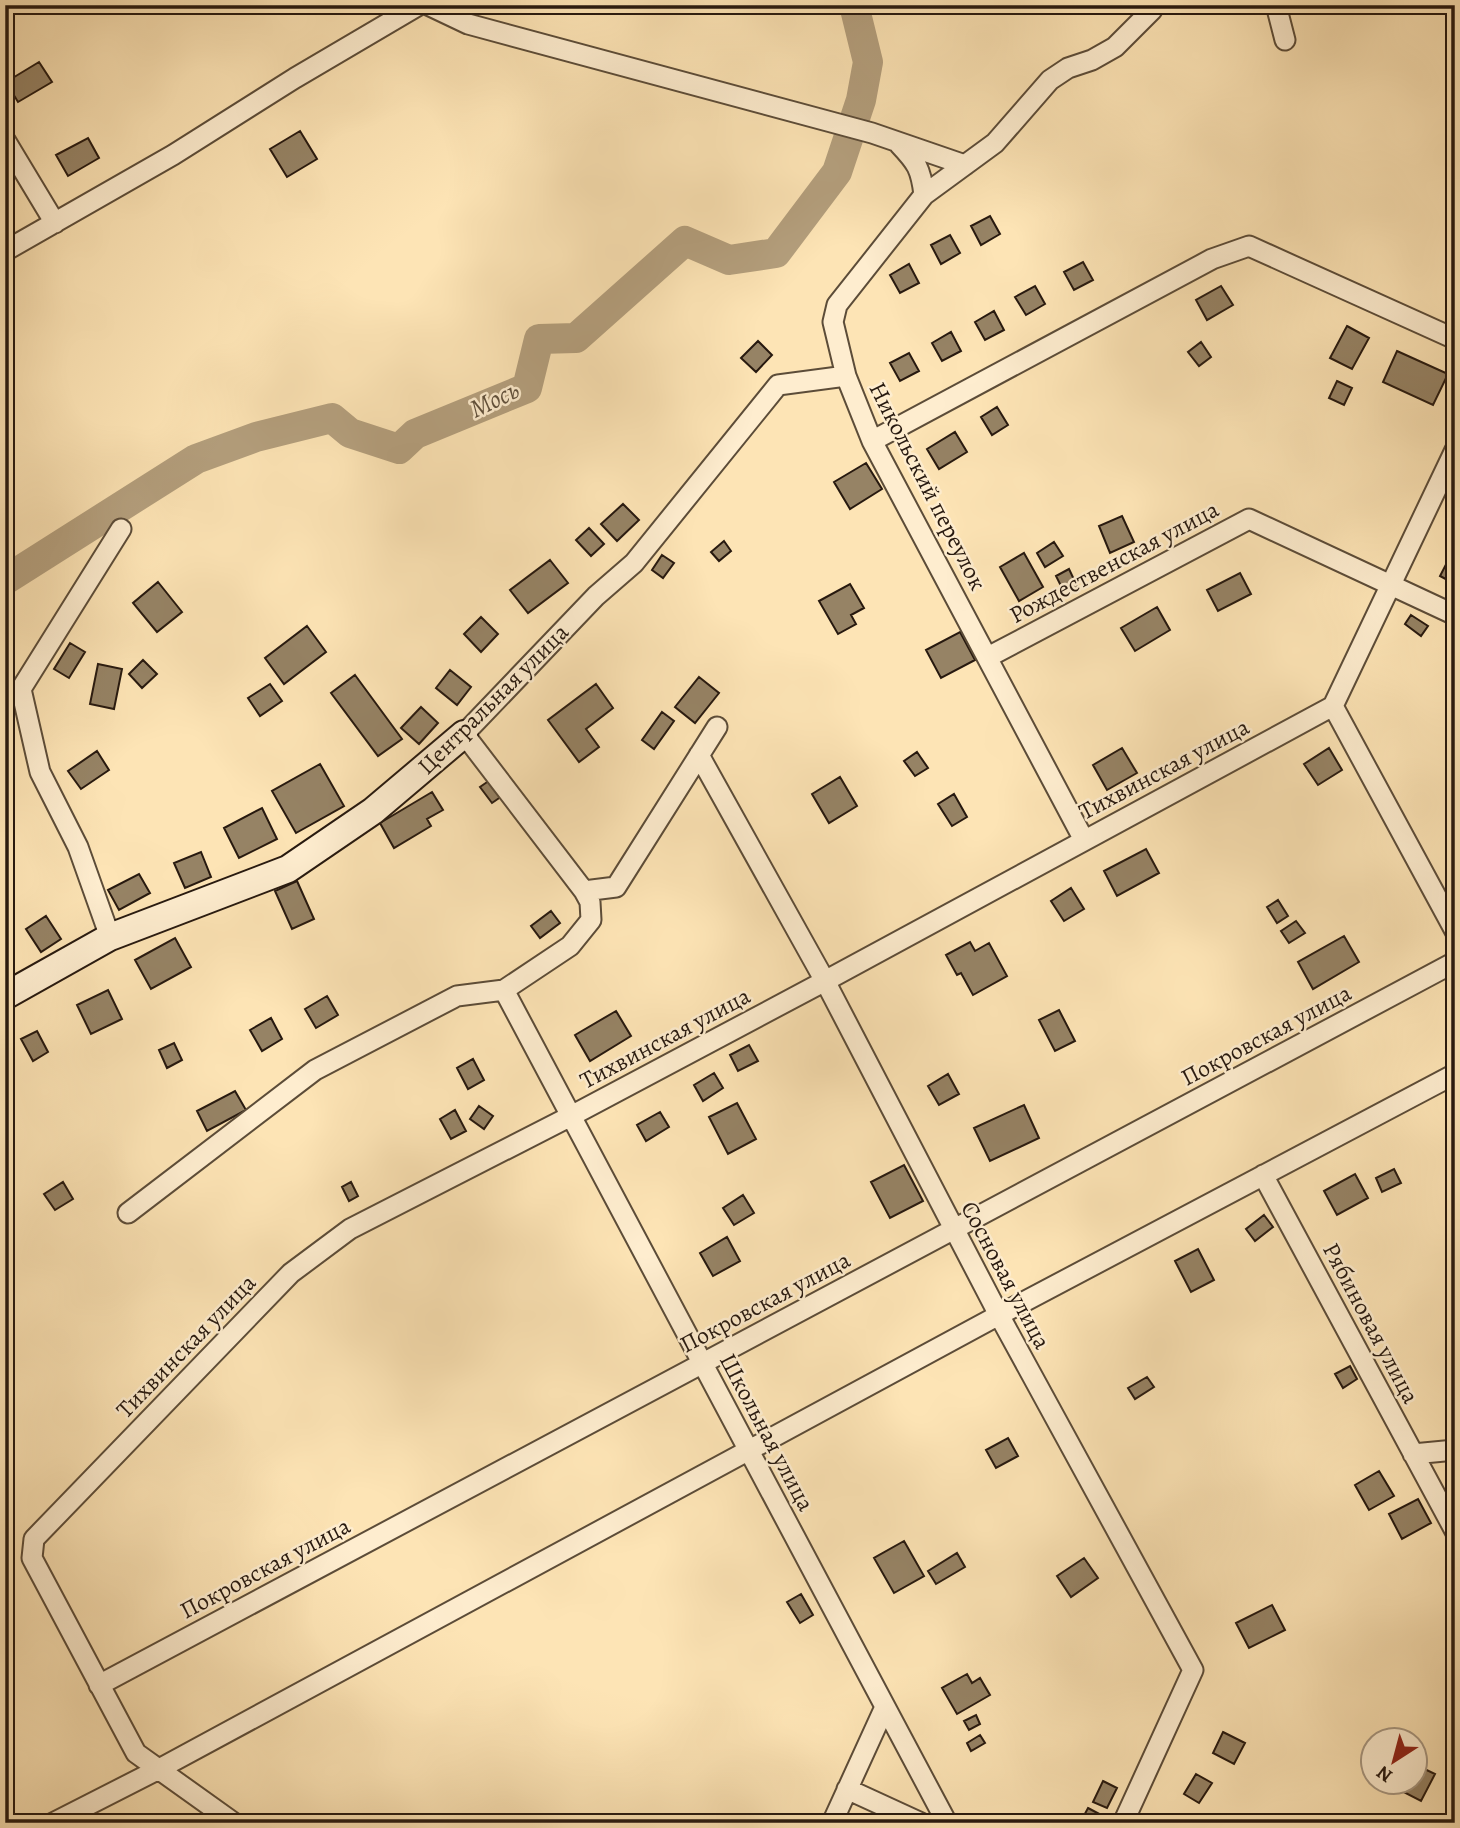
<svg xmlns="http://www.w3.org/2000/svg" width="1460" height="1828" font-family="Alegreya,serif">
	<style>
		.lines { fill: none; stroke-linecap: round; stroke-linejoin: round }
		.river { stroke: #b49f7d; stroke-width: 30 }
		.building { fill: #968365; stroke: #27190f; stroke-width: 2 }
		.street-casing { stroke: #5c4c38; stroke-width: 23 }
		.secondary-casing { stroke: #27190f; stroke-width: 30 }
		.street { stroke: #feedcf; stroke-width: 19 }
		.secondary { stroke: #feedcf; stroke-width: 26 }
		.labels { text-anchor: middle; stroke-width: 5; stroke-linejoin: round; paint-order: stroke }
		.street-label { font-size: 24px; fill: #27190f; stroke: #feedcf }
		.water-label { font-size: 26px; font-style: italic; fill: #5f4f3b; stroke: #feedcf }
	</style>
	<rect width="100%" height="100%" fill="#fde4b5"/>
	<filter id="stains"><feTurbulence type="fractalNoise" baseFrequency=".00286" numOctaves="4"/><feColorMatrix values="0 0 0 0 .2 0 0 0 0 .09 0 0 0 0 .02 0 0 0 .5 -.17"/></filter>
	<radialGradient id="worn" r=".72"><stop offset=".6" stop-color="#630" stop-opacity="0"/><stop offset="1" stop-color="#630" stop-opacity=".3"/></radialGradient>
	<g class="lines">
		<path class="river" d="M5,580L196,459L256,437L332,418L350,433L399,449L415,434L527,388L539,339L576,338L685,241L729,260L776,253L837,172L861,100L868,62L854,5"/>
	</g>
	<path class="building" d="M39,62L52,82L18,102L6,82Z
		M300,131L317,159L287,177L270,149Z
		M88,138L99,158L68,176L56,155Z
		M990,216L1000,234L981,245L971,226Z
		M950,235L960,253L941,264L931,245Z
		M1083,262L1093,280L1074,290L1064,272Z
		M909,264L919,283L900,293L890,275Z
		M1035,286L1045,304L1026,315L1015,297Z
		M1221,286L1233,305L1207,320L1196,300Z
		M994,311L1004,330L985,340L975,322Z
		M1347,326L1369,338L1352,369L1330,358Z
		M951,332L961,351L942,361L932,343Z
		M758,341L772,355L756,372L741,358Z
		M1201,342L1211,357L1199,366L1188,352Z
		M1397,351L1448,374L1433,405L1383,382Z
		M909,353L919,371L900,381L890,363Z
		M1337,381L1352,388L1344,405L1329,398Z
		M997,407L1008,425L992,435L981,417Z
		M955,432L967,452L939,469L927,449Z
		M866,463L882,489L850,509L834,482Z
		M623,504L639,520L617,541L601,524Z
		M1122,516L1134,542L1110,553L1099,526Z
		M589,528L604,544L591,556L576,540Z
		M724,541L731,551L719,561L711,552Z
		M1054,542L1063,556L1045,567L1037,553Z
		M1455,547V584L1440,576Z
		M1024,553L1043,587L1019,601L1000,567Z
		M662,555L674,563L663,578L652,570Z
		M550,560L568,583L528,613L510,590Z
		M1069,569L1078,588L1065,594L1056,576Z
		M1240,573L1251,594L1218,611L1207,590Z
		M158,582L182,612L157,632L133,603Z
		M850,584L864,608L851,615L856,624L838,634L819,601Z
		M1157,607L1170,630L1135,651L1121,628Z
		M1411,615L1428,626L1421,636L1405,624Z
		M481,617L498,634L481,652L464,634Z
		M307,626L326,652L284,684L265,658Z
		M960,632L975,660L941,678L926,650Z
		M70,643L85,652L69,678L54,669Z
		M143,660L157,674L142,688L129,674Z
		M98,664L122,669L114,709L90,704Z
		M450,670L471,687L457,705L436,688Z
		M355,675L402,739L378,756L331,693Z
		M699,677L719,693L695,723L675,707Z
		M270,684L282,701L260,716L248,698Z
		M596,684L613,708L586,729L599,747L579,762L548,720Z
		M421,707L438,723L419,744L401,728Z
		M662,712L674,721L654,749L642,740Z
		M1122,748L1137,773L1107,790L1093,765Z
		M1329,748L1342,770L1318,785L1304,764Z
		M97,751L109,770L81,789L68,771Z
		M917,752L928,768L915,776L904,761Z
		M320,764L344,806L296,833L272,791Z
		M840,777L857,806L829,823L812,794Z
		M490,780L502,796L492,803L480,787Z
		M432,792L443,810L427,819L431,826L394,848L380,823Z
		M954,794L967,817L952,826L938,804Z
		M262,808L277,839L239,858L224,828Z
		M1146,849L1159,873L1117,896L1104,871Z
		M201,852L211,877L185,888L174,863Z
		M139,874L150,893L119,910L108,890Z
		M297,881L314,919L292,929L275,891Z
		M1071,888L1084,909L1064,921L1051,901Z
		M1278,900L1288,916L1277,923L1267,907Z
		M551,911L560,923L540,938L531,926Z
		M46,916L61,939L41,952L26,929Z
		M1296,921L1305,933L1289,943L1281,931Z
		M1344,936L1359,962L1313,989L1298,962Z
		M175,938L191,967L151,989L135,960Z
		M970,942L975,951L989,943L1007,976L973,995L961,973L957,975L946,955Z
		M108,990L122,1019L91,1034L77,1005Z
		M327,996L338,1015L316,1028L305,1009Z
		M1059,1010L1075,1041L1055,1051L1039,1020Z
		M616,1011L631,1036L590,1061L575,1035Z
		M271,1018L282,1039L262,1051L250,1030Z
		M37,1031L48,1052L33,1061L21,1039Z
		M174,1043L182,1060L167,1068L159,1050Z
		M749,1045L758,1061L738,1071L730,1055Z
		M473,1059L484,1080L468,1089L457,1068Z
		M714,1073L723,1088L703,1101L694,1085Z
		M948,1074L959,1094L939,1105L928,1086Z
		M235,1091L246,1110L207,1131L197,1111Z
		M737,1103L756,1139L728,1154L709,1117Z
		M1024,1105L1039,1138L990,1161L974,1128Z
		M479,1106L493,1116L484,1129L470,1119Z
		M455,1110L466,1131L451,1139L440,1119Z
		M660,1112L669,1127L646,1141L637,1125Z
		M904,1165L923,1201L890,1218L871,1182Z
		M1394,1169L1401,1183L1382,1192L1376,1178Z
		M1355,1174L1368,1198L1337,1215L1324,1191Z
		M63,1182L73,1199L55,1210L44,1194Z
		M351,1182L358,1196L349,1201L342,1187Z
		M743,1195L754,1213L734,1225L723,1208Z
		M1264,1215L1273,1227L1255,1241L1246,1229Z
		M727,1237L740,1261L713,1276L700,1253Z
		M1198,1249L1214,1280L1191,1292L1175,1261Z
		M1350,1366L1357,1379L1343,1388L1335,1374Z
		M1147,1377L1154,1387L1135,1399L1128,1388Z
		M1008,1438L1018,1456L996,1468L986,1450Z
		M1379,1471L1394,1496L1369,1510L1355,1485Z
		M1418,1499L1431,1523L1402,1539L1389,1514Z
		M904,1541L924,1576L894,1593L874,1558Z
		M957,1553L965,1567L936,1584L928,1571Z
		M1084,1558L1098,1578L1071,1597L1057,1576Z
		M801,1594L813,1615L800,1623L787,1602Z
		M1272,1605L1285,1630L1249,1648L1236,1623Z
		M967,1674L972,1683L980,1678L990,1695L957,1714L942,1688Z
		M976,1715L980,1724L969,1730L964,1721Z
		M1223,1732L1245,1743L1234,1764L1213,1753Z
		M980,1735L985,1743L971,1751L967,1743Z
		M1414,1764L1435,1774L1421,1801L1394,1787L1396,1783H1414Z
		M1196,1774L1212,1783L1199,1803L1184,1794Z
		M1103,1781L1117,1788L1107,1808L1093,1802Z
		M1088,1808L1105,1817L1102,1823H1080Z"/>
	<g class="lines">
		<defs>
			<path id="street" d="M428,5L468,24L872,133L965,165
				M1276,5L1285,40
				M5,140L55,223
				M899,144C917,163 921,169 924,195
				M5,251L173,155L295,78L419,5
				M872,441L1212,259L1249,246L1455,339
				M988,657L1249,519L1455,615
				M1333,706L1455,450
				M1333,706L1455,931
				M699,755L825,981L999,1315L1193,1670L1123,1823
				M1084,840L872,441L846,376L833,322L837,305L924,195L995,143L1050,80L1068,68L1092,60L1115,47L1152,10L1154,5
				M584,891L616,887L717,727
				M110,937L78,847L40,772L21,689L121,529
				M504,990L947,1823
				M1263,1175L1455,1531
				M128,1213L315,1070L457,996L504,990L570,946L591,920L590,902L584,891L464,734L596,596L634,563L778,385L846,376
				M1413,1454L1455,1450
				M99,1685L1455,962
				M847,1789L921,1823
				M53,1823L159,1769L999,1315L1455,1074
				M234,1823L136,1753L32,1558L34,1539L291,1273L350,1229L571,1116L825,981L1333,706
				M832,1823L885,1707"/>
			<path id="secondary" d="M5,996L110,937L288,869L373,811L464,734"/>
		</defs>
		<use href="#street" class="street-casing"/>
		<use href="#secondary" class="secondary-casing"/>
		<use href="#street" class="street"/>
		<use href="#secondary" class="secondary"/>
	</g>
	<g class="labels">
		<g class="street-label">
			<text transform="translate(928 486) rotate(63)" y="8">Никольский переулок</text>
			<text transform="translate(1114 562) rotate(-28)" y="8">Рождественская улица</text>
			<text transform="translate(493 699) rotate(-45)" y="8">Центральная улица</text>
			<text transform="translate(1164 769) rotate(-28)" y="8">Тихвинская улица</text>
			<text transform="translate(1266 1035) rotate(-28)" y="8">Покровская улица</text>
			<text transform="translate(665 1038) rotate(-28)" y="8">Тихвинская улица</text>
			<text transform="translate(1006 1275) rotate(62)" y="8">Сосновая улица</text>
			<text transform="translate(765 1302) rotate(-28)" y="8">Покровская улица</text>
			<text transform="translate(1371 1323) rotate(62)" y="8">Рябиновая улица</text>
			<text transform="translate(186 1346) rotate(-46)" y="8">Тихвинская улица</text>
			<text transform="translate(767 1432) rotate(62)" y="8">Школьная улица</text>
			<text transform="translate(265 1568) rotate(-28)" y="8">Покровская улица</text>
		</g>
		<g class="water-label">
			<text transform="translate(494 399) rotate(-26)" y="9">Мось</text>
		</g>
	</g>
	<rect width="1460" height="1828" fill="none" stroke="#fde4b5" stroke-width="28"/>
	<rect x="7" y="7" width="1446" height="1814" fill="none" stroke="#27190f" stroke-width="3.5"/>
	<rect x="14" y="14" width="1432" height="1800" fill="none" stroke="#27190f" stroke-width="2"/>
	<g transform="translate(1394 1761) rotate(216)"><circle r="33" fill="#feedcf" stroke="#a89882" stroke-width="2"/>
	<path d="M0-5L12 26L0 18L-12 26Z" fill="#8f2418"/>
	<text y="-10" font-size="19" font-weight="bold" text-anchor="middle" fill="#27190f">N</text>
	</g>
	<rect width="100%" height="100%" filter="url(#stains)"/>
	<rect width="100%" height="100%" fill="url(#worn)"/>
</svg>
